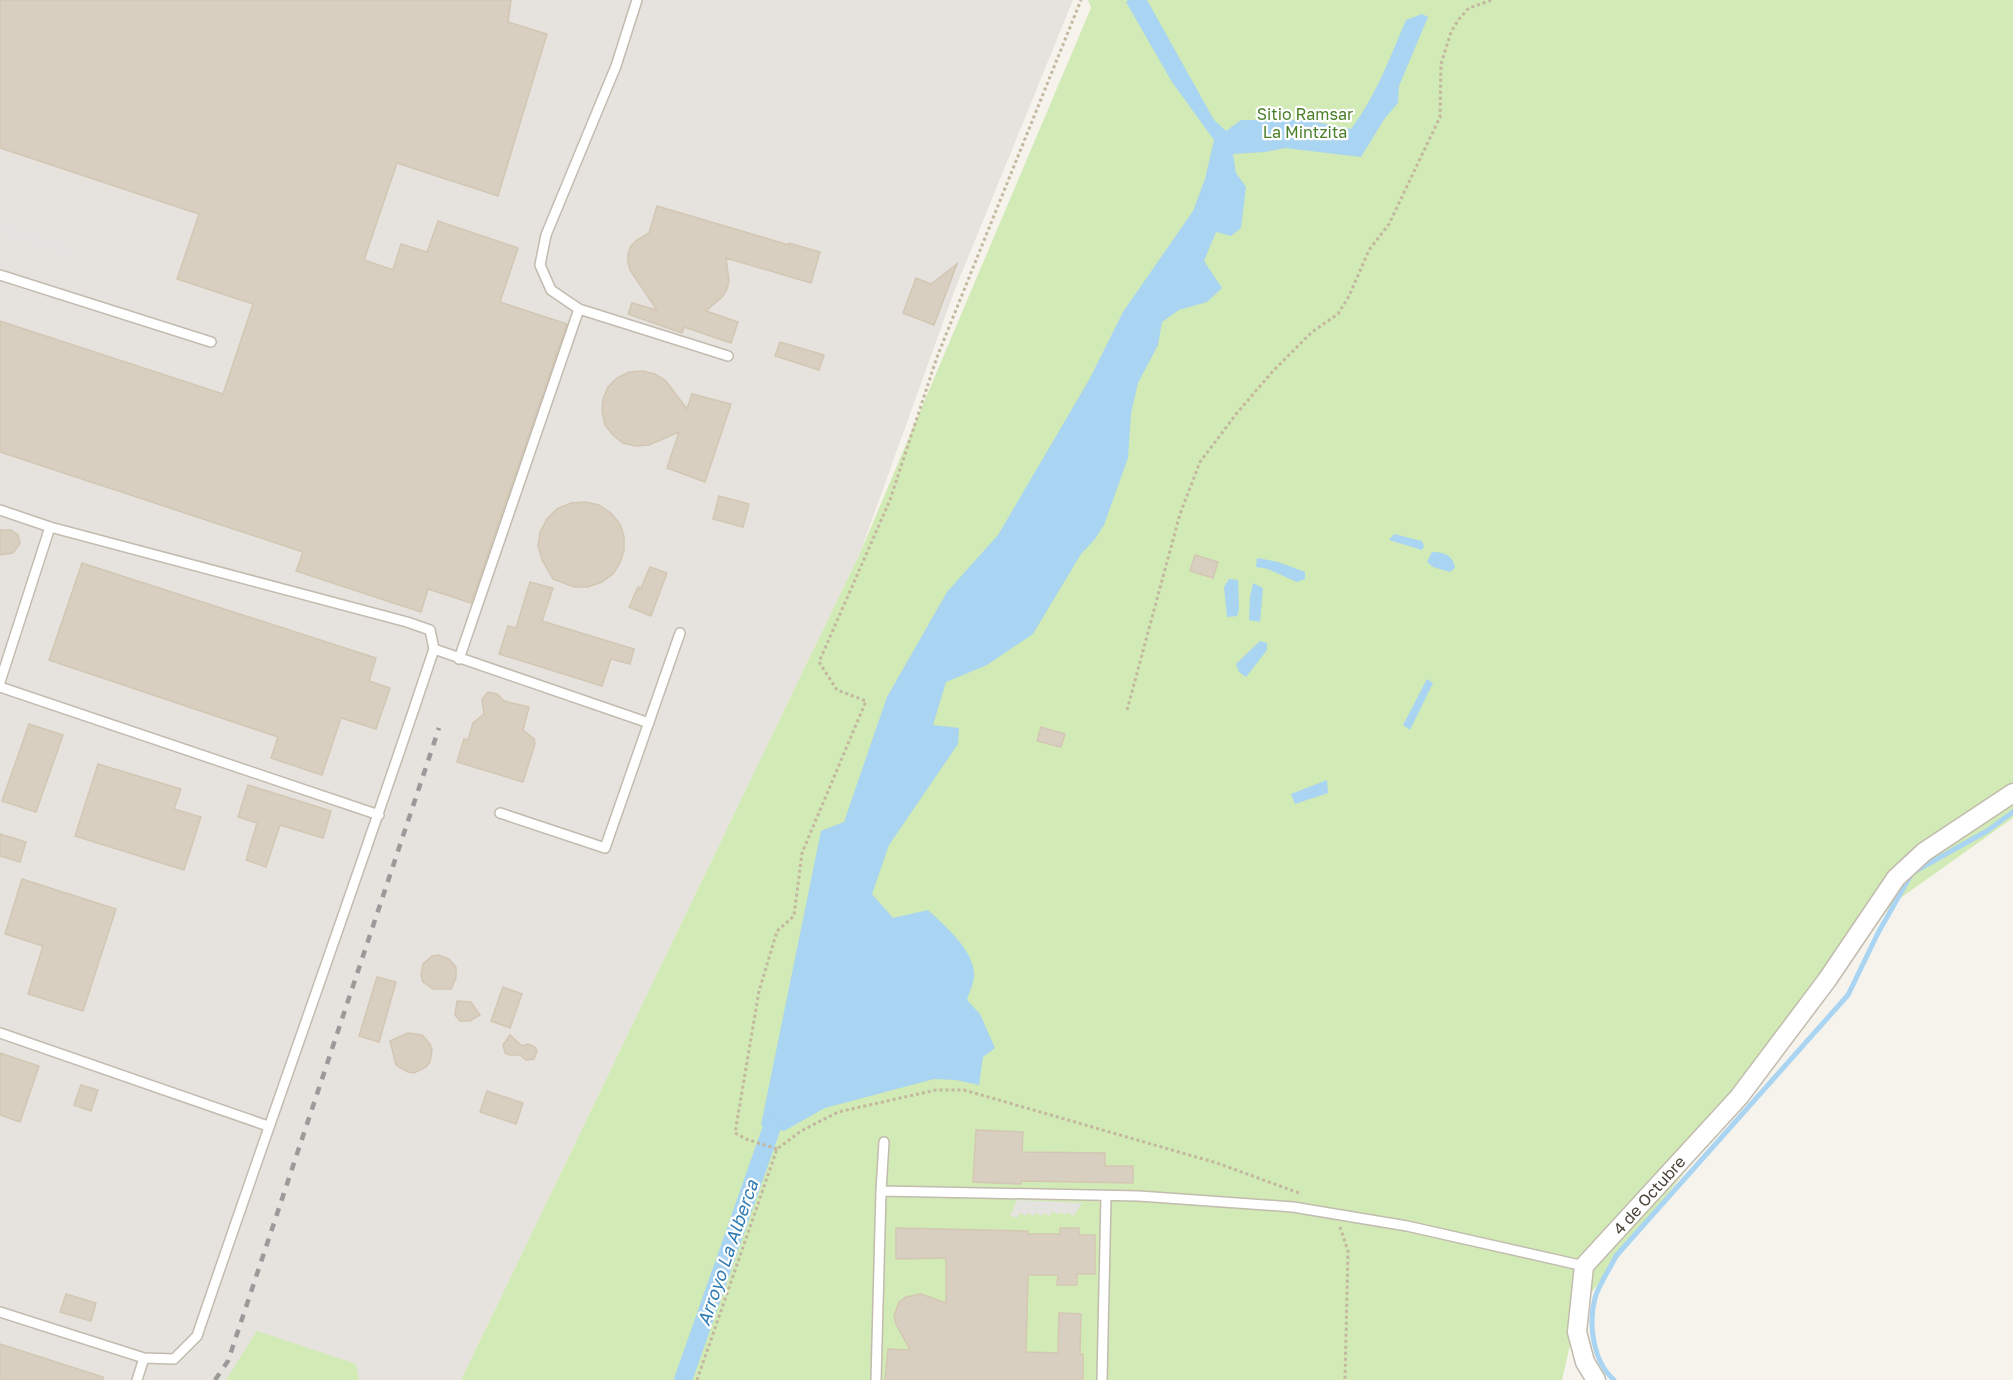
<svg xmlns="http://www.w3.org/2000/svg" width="2013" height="1380" font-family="'Golos Text',sans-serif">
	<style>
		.industrial { fill: #e6e2dd }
		.green { fill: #d2eab5 }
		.parking { fill: #e5e3e0 }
		.water { fill: #a9d4f2 }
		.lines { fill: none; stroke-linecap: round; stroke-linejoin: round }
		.stream { stroke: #a9d4f2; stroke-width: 5 }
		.canal { stroke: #a9d4f2; stroke-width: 18 }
		.building { fill: #d8cfc1; stroke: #d3c7b4; stroke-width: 1.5 }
		.service-casing { stroke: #c2bbae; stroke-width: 12 }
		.minor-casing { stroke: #c2bbae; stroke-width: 21 }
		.path { stroke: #c4b79f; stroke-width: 3; stroke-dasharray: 3 3; stroke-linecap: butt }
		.service { stroke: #fff; stroke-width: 9 }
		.minor { stroke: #fff; stroke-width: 18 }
		.rail { stroke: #9a9a9a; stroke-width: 4.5; stroke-dasharray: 8 8; stroke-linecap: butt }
		.labels { text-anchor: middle; stroke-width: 4.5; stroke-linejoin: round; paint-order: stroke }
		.park-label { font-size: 16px; fill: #4a7f2a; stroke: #fff }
		.street-label { font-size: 16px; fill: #4b4439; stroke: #fff }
		.water-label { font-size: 18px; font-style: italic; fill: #2e7ab2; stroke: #fff }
	</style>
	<rect width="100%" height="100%" fill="#f6f3ec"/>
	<path class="industrial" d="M0,0H1073L954,292L860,553L461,1380H0Z"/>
	<path class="green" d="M1088,0H2013V818L1892,904L1578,1310L1562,1380H461L860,553L1091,8Z
		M257,1331L356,1364L359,1380H226Z"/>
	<path class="parking" d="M0,221L79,247L75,259L0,235Z
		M1017,1200L1082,1203L1074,1216L1068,1212L1066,1215L1060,1212L1058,1215L1053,1211L1050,1216L1044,1213L1042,1216L1036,1213L1033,1216L1028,1213L1026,1216L1020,1213L1017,1218L1010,1216Z"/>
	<path class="water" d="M1128,0H1147L1214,120L1226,131L1241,120H1305L1351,129C1376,96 1390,57 1406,20L1422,14L1428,17L1399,86L1398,103L1385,118L1361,157L1285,148L1265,152L1233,154L1236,173L1246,187L1241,228L1231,236L1216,232L1204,261L1222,288L1207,302L1179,310L1162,322L1158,345L1138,383L1131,413L1128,458L1104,525L1095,539L1081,554L1033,634L987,665L946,682L933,725L959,728L958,744L889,845L872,894L893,918L928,910C944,925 973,949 974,973C975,982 969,992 967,1000L980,1014L995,1048L983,1057L979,1085L956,1080L934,1079L825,1108L784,1131L761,1125L821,831L844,822L887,697L947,592L998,535L1089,380L1123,312L1193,211L1205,179L1214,140L1172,82L1126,2Z
		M1394,534L1422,541L1424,546L1422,550L1389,540Z
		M1432,552C1444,552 1453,555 1455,568L1450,572L1433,567L1427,562Z
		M1257,558L1278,562L1305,572V579L1297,582L1268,569L1256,567Z
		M1229,579L1238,580L1239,610L1237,616L1227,617L1224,587Z
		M1253,583L1263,588L1260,622L1249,620L1250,597Z
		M1260,641L1267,643V650L1246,677L1239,672L1236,664Z
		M1427,679L1433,683L1410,730L1403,725Z
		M1327,780L1328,793L1295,804L1291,794Z"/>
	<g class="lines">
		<path class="stream" d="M1614,1380C1593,1362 1588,1324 1595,1298C1599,1284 1610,1269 1616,1256L1848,995L1878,933L1912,873L1987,831L2013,812"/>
		<path class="canal" d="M683,1380L772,1127"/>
	</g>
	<path class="building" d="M0,0H511L508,22L547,34L498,196L397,163L364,260L393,270L401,244L427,252L438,221L518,248L500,302L567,324L471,603L428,589L421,612L296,571L303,552L0,452V321L223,394L253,304L177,279L199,214L0,148Z
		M657,206L789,245V243L820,252L811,283L726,258L729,281L727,289L723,296L706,311L738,322L731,343L684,327L682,333L628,314L632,303L657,310L630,270L628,262V254L631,246L637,240L649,233Z
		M957,264L934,325L903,313L916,278L931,284Z
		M780,342L824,355L819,370L775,356Z
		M643,371L655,374L666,381L687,409L692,394L731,404L705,482L667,468L679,432L649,445L636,446L623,443L613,435L605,425L602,412L603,399L608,387L617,378L629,372Z
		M719,496L749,504L743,527L713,519Z
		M585,502L599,505L611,513L620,524L624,536V550L620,563L613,574L602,582L588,587H574L553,579L542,560L538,546L540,532L547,519L557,509L571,503Z
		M0,530H11L18,535L20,543L13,553L0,555Z
		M1195,555L1218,562L1213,578L1190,571Z
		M82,563L376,658L369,681L390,688L376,729L341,718L322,775L271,758L278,737L49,660Z
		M650,567L667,573L651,616L629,607L638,587L641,588Z
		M530,582L553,588L542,621L634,649L630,664L611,659L602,686L499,654L508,626L516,628Z
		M488,692L497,694L504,701L529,707L523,730L534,739L535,744L523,782L457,762L464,739L468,740L473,723L484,714L482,699Z
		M29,724L63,735L36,812L2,801Z
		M1041,727L1065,734L1061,747L1037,741Z
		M98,764L181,789L174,809L201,817L184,870L75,836Z
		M248,785L331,811L323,838L280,825L266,867L246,860L257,823L238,817Z
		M0,834L26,842L20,862L0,856Z
		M22,879L116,909L83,1011L28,994L43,946L5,934Z
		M438,955L449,959L456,967V978L451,989H433L423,982L421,976L423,964L432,956Z
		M377,977L396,982L379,1042L359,1036Z
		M503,987L522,994L510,1028L491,1021Z
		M457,1001L471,1002L480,1015L470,1021H460L455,1015Z
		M408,1033L422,1035L430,1044L432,1050L430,1062L426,1067L414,1073L408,1072L396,1065L390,1041Z
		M510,1035L522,1046L528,1044L535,1047L537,1051L534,1059L526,1060L520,1055H510L505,1053L503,1045Z
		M0,1053L39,1066L20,1122L0,1115Z
		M81,1085L98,1090L91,1111L74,1105Z
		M487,1091L523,1103L516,1124L480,1112Z
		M976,1130L1023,1132L1022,1152L1105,1153V1166H1133V1183L1021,1181V1184L973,1182Z
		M896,1228L1028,1231V1234H1060V1228H1079V1235H1095V1274H1077V1285H1057L1058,1275H1028L1026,1352L1058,1353L1059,1313L1081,1314L1080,1354H1083V1380H885L888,1349L910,1350L896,1324L894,1316L899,1302L906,1297L921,1294L946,1303V1258L896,1259Z
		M66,1294L96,1303L91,1321L60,1312Z
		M0,1344L103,1377V1380H0Z"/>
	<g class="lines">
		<defs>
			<path id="service" d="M637,0L616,66L546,235L540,265L551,290L579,309L728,356
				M0,275L211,342
				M0,510L50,527L0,682
				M434,649L649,723
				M459,659L579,309
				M0,687L379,815
				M500,813L605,848L680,633
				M0,1033L268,1126
				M884,1142L881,1191L1139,1196L1293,1207L1407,1226L1584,1266
				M0,1312L144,1358L174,1359L197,1336C275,1106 358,878 434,649L430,630L407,622L50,527
				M137,1380L144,1358
				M876,1380L881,1191
				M1102,1380L1106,1196"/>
			<path id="minor" d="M1596,1380L1585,1362L1577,1332L1584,1266L1739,1097L1827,980L1896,878L1924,852L2013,793"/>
		</defs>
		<use href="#service" class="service-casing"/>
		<use href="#minor" class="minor-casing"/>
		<path class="path" d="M1127,710L1180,514L1200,462L1237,413L1273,371L1312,332L1338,314L1349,296L1369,250L1389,224L1440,117L1441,64L1451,32L1459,19L1469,8L1492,0
			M777,1149L746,1139L735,1133L759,991L777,931L794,916L802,853L866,701L837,690L819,662L890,500L937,357L1081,0
			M1340,1227L1348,1251L1345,1380
			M697,1380L777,1149L801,1131L838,1112L936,1090H964L1217,1163L1299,1193"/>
		<use href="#service" class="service"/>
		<use href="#minor" class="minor"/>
		<path class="rail" d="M215,1380L228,1361L439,728"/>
	</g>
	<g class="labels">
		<g class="park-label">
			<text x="1305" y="120">Sitio Ramsar<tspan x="1305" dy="18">La Mintzita</tspan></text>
		</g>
		<g class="street-label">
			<text transform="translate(1649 1195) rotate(-48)" y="6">4 de Octubre</text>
		</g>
		<g class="water-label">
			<text transform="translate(728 1253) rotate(-71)" y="6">Arroyo La Alberca</text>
		</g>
	</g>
</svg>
